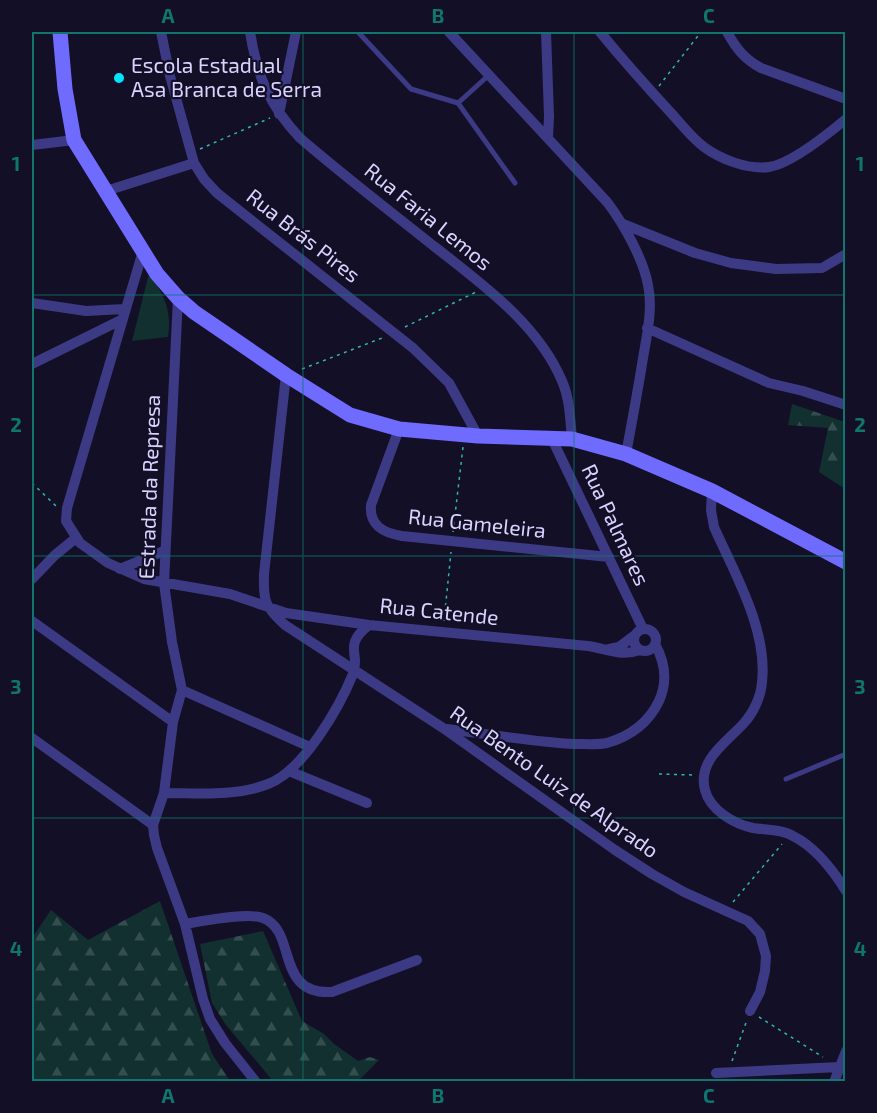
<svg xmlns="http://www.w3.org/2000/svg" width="877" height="1113" font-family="'Exo 2',sans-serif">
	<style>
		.green { fill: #12302f }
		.forest { fill: url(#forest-firs) }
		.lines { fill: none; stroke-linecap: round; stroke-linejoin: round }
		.path { stroke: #2fb8b0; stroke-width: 1.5; stroke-dasharray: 3 4.5; stroke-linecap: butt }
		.service { stroke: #3d3a85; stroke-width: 5 }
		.minor { stroke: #3d3a85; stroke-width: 10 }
		.secondary { stroke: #6f6bff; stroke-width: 15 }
		.grid { fill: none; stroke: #0f766e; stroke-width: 1.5; stroke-opacity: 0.55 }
		.poi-dot { fill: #00e5ff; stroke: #130f26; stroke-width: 2 }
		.labels { text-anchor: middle; stroke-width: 4.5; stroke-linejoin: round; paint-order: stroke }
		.poi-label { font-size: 21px; fill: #d9d4ff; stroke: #130f26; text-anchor: start }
		.street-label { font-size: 21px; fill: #d9d4ff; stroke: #130f26 }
		.neatline { fill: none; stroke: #0f766e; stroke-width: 2 }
		.grid-label { font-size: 20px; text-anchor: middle; font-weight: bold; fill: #0f766e }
	</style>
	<defs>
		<pattern id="forest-firs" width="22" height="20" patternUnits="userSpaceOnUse" patternTransform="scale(1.5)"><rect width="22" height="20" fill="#12302f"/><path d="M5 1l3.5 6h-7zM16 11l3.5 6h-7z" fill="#344d4e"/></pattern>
	</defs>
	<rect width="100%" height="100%" fill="#130f26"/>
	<path class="green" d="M149,273C164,294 172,311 168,337L132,341Z"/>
	<path class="forest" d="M792,404L845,422V489L819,472L828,428L788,425Z
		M160,901L212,1054L230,1081H32V938L51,910L88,940Z
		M263,931L302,1021L324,1034L334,1044L358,1061L370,1057L379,1060L358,1081H273L226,1025L212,1003L200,944Z"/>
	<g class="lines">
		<path class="path" d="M659,86L701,32
			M200,149L270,118
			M405,327L476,292
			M302,369L382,338
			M32,483L57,507
			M453,532L463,447
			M444,621L451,552
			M659,774L694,775
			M733,902L782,844
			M759,1017L823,1057
			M732,1061L747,1020"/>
		<path class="service" d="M358,32L411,89L458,103L515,183
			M458,103L489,75
			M786,779L846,754"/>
		<path class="minor" d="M161,32L170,76L194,163L204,179L217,193L413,348L449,383L478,436
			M250,32C257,76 269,105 300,138C344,176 390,211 435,247C482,284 538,324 562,381C570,399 570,419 572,439
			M449,32L607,202C623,223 643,258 648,285C653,308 647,335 643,358C638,390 632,422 626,454
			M546,32L549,116L548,138
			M600,32C623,60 647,87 672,114C682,125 692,138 704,147C720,159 748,170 769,167C791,164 828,134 846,119
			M727,32C736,48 744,59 761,68L846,99
			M279,114L296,32
			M32,145L74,140
			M106,191L194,163
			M623,224L695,253L731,263L776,269L822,268L846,254
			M143,251L67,508L66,521L80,543L108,563L144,579L230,594L286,613L369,625L588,646C608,649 620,657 640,650
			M178,298L164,583L172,642L182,690L173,722L164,793L153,825L154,835L157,848L185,924L203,999L210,1019L225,1043L256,1082
			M32,303L86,311L124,309
			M647,328L769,383L803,391L846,405
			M32,364L121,320
			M286,375L264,574C263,601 265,607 285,625L443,728L615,850L652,874L684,892L748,921L760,934L766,956L765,971L760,992L750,1011
			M399,429L371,505C369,526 384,533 402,536L609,557
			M552,439L643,629
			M712,491L711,510L714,527C734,572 768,630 762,682C761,696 754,712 744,723C727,742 697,760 705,790C710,810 734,824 753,828C765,830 782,829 793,836C815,847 833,870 846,891
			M120,569L164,551
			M32,579L55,555L76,538
			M32,621L173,722
			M634 640a11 11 0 1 1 22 0a11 11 0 1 1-22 0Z
			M609,649L619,647L635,635
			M182,690L310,747
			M447,729C489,734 532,742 575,744C585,744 598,745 607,743C631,736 649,722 659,701C668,681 665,662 655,644
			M32,738L153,825
			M289,771L367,803
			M164,793C198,793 235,797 268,784C303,771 339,708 353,674C361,654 342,646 369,625
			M185,924C203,921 248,912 263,918C298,931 274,995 332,992L417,960
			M716,1073L839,1067
			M834,1082L846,1051"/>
		<path class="secondary" d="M60,32L65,89L74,140L157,274L178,298L194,312L286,375L350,415L399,429L478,436L572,439L626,454L712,491L846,562"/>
	</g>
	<path class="grid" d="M303,32V1082M574,32V1082M32,295H846M32,556H846M32,818H846"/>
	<circle class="poi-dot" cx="119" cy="78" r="6"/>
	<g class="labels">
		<g class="poi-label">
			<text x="131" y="73">Escola Estadual<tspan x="131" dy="24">Asa Branca de Serra</tspan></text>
		</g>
		<g class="street-label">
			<text transform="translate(428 217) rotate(39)" y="7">Rua Faria Lemos</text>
			<text transform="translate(303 236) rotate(38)" y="7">Rua Brás Pires</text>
			<text transform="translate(150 487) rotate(-88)" y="7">Estrada da Represa</text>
			<text transform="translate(477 524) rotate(6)" y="7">Rua Gameleira</text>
			<text transform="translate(615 525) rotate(65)" y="7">Rua Palmares</text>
			<text transform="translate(439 612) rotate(6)" y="7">Rua Catende</text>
			<text transform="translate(554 782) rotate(35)" y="7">Rua Bento Luiz de Alprado</text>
		</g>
	</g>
	<rect width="877" height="1113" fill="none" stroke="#130f26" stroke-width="66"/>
	<rect x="33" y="33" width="811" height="1047" class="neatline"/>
	<g class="grid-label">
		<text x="168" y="23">A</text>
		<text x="438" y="23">B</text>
		<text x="709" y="23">C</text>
		<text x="16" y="171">1</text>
		<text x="860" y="171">1</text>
		<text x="16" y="432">2</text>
		<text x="860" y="432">2</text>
		<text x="16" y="694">3</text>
		<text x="860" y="694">3</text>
		<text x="16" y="956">4</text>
		<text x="860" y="956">4</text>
		<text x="168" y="1103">A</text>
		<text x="438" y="1103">B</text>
		<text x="709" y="1103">C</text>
	</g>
</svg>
